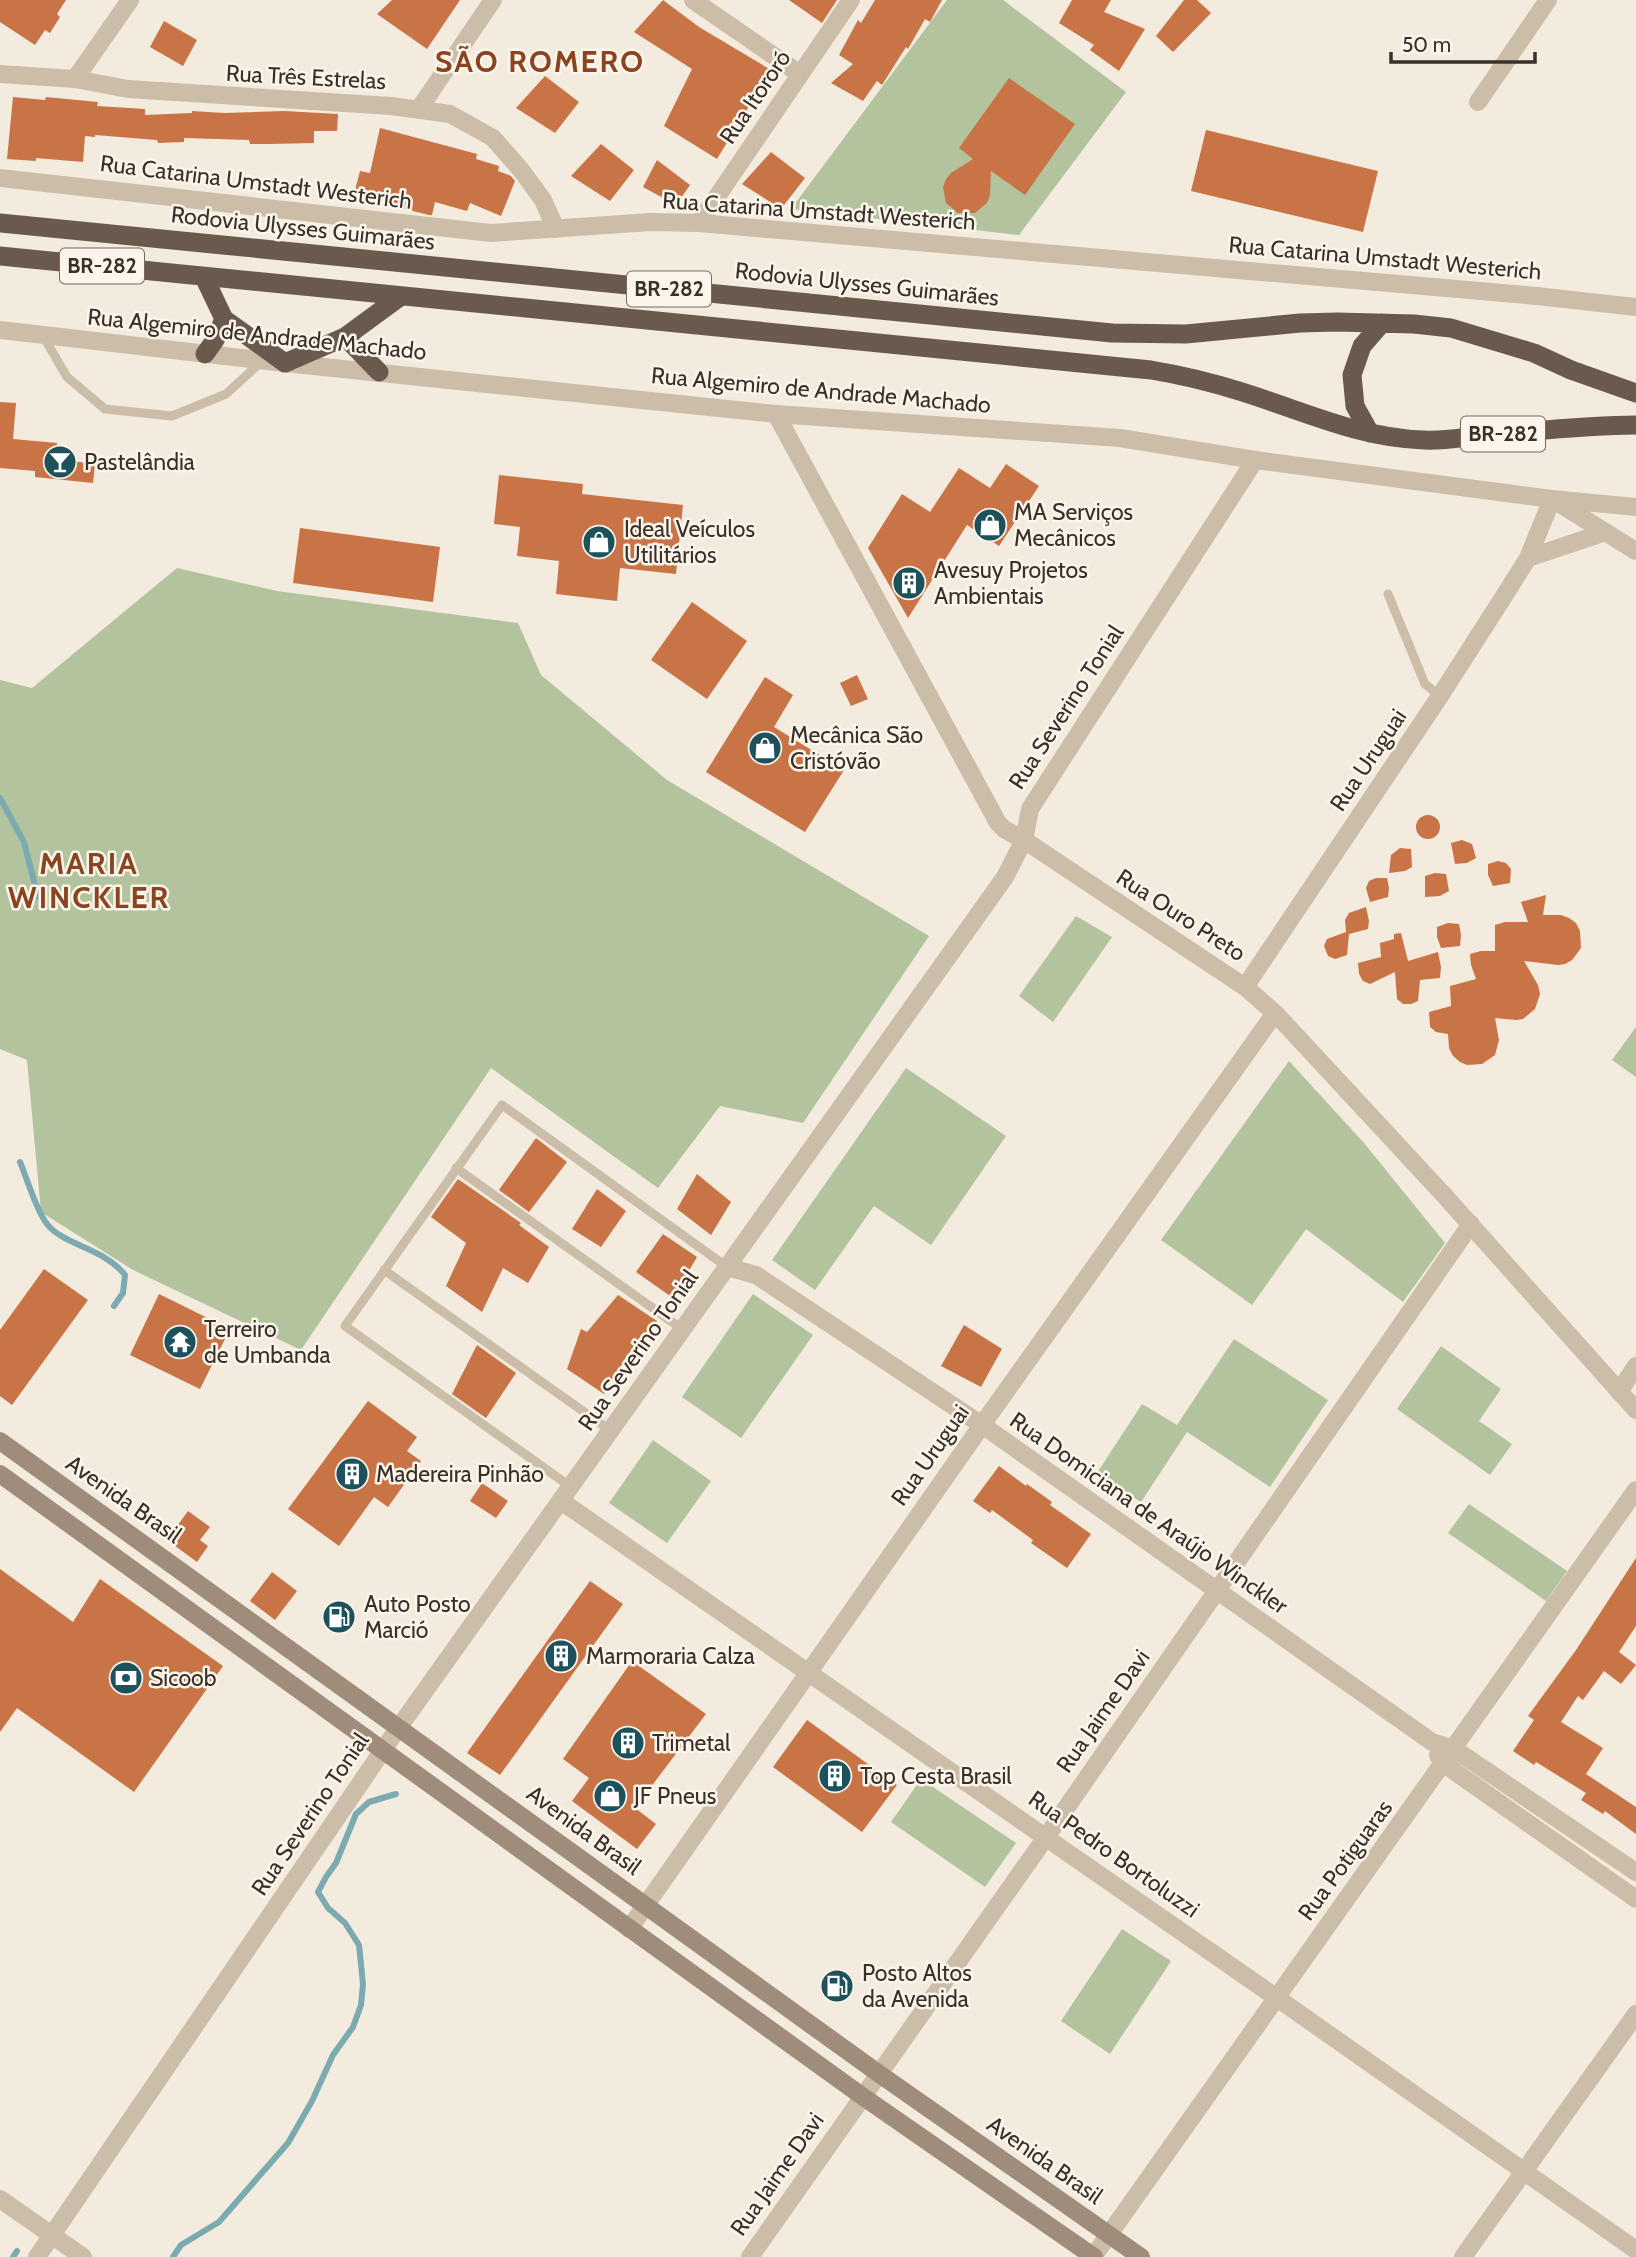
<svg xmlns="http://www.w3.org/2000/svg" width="1636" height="2257" font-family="Cabin,sans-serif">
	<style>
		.green { fill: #b2c39d }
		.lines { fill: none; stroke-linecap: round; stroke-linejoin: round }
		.stream { stroke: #7caab1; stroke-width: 6 }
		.building { fill: #c97446 }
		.service { stroke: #ccbda9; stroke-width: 9 }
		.minor { stroke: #ccbda9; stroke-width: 18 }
		.tertiary { stroke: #ccbda9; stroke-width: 18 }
		.secondary { stroke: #a08c7a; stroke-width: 18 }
		.trunk { stroke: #6a5a4d; stroke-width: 19 }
		.labels { text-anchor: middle; stroke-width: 5; stroke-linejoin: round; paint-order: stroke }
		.shield { fill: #fbf5eb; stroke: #736b63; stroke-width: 2 }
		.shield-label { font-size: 21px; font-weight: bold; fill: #393029 }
		.street-label { font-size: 23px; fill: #393029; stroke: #fbf5eb }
		.poi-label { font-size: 23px; fill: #393029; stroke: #fbf5eb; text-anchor: start }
		.district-label { font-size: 30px; font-weight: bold; letter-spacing: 2px; fill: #8a4420; stroke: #fbf5eb }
	</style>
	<rect width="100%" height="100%" fill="#f3ebde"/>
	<path class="green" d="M947,0H1003L1126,92L1019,235L791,209Z
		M177,568L277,591L518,623L541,675L667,780L929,936L803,1123L720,1106L658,1188L491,1068L301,1350L133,1270L41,1212L27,1060L0,1049V680L32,688Z
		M1076,916L1112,937L1053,1022L1019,996Z
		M1636,1027V1077L1612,1060Z
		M1289,1061L1364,1143L1445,1243L1403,1302L1306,1229L1252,1305L1161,1240Z
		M906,1068L1006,1136L931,1245L874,1206L815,1290L772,1260Z
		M753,1294L813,1335L741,1438L682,1397Z
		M1234,1339L1328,1400L1270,1487L1187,1432L1141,1502L1097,1473L1142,1404L1177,1425Z
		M1441,1346L1501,1389L1479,1421L1512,1444L1490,1475L1397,1409Z
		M653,1440L711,1481L667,1543L609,1503Z
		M1469,1504L1567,1571L1546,1601L1448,1533Z
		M921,1779L1016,1843L985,1887L891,1822Z
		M1122,1929L1171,1961L1110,2054L1061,2021Z"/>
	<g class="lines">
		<path class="stream" d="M0,798L24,842L38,897
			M20,1162C27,1178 36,1210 47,1224C63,1245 104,1248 125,1275L123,1293L114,1306
			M13,2257L17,2251
			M173,2257L181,2245L219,2222L288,2143L312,2101L333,2055L353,2027L361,2005L363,1984L359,1945L345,1923L328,1908L318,1892L326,1877L336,1863L356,1814L369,1802L396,1794"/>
	</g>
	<path class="building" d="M0,0H66L57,14L60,17L50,33L45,30L35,45L0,22Z
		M392,0H460L427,49L377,14Z
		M663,0L699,27L771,70L717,159L664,126L692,69L634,32Z
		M789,0H837L822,23Z
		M875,0H942L930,22L925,19L908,49L906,47L882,85L877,81L863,101L831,83L853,64L839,55L858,20L861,23Z
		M1072,0H1111L1104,12L1145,29L1119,71L1090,50L1094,45L1059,23Z
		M1184,0H1197L1211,13L1173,52L1156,36Z
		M164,21L197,40L183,66L150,47Z
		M545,76L579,102L555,133L516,108Z
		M1009,78L1075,124L1025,195L991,171L990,195L987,203L975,213H958L946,203L943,187L946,179L951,173L973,159L959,148Z
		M13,97L45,100L46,97L98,102L97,106L145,109V115L192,113V111L224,113L284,111L338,114L337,131H314V143L270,144H250L249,140L184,138V142L158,143L157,140L95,135V137L85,136L83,162L36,158V161L7,159Z
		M380,128L477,154L476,159L499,166L498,171L511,176L515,181L501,216L470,203L467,211L435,202L432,215H429L401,208V205L354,194L360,171L370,173Z
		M1206,130L1378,171L1363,232L1191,191Z
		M601,144L634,170L610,201L571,176Z
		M771,152L805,178L781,209L742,184Z
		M657,160L690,185L676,205L643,187Z
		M0,402L16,403L13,439L57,443L56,459L95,464L93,483L35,477V471L0,468Z
		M1006,464L1039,486L999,546L967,525L908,618L868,548L902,494L930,512L959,468L990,488Z
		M499,475L583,484L582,494L683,505L676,574L620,568L617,601L556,594L559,561L517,556L520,527L494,524Z
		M300,528L440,547L433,602L293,583Z
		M692,602L747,641L707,699L651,660Z
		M857,675L868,699L851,706L840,683Z
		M765,677L793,695L774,727L844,770L805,832L706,772Z
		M1416 827a12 12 0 1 1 24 0a12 12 0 1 1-24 0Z
		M1462,840L1472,844L1476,858L1467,863L1455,864L1451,843Z
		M1400,848L1411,849L1412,867L1405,871L1389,873L1391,855Z
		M1498,861L1506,863L1511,869L1510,883L1493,886L1488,875V864Z
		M1435,873L1446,874L1449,891L1440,896L1425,897V876Z
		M1376,878H1387L1389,888L1388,897L1370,902L1366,888L1369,881Z
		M1546,895L1543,915H1561L1569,918L1576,923L1580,931L1581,948L1572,960L1565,964L1558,965L1524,961L1538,985L1540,994L1535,1009L1523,1019L1516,1020L1495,1018L1499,1040L1495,1055L1482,1064L1467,1065L1460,1062L1453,1056L1449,1048L1448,1034L1436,1032L1430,1027L1429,1012L1451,1006L1450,986L1476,979L1471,965L1470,954L1481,951H1495V925L1505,922H1528L1521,902Z
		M1366,907L1369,921L1368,929L1349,934L1347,955L1335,959L1328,956L1324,946L1327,939L1346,932L1345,920L1349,913Z
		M1448,923L1459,924L1461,935L1460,946L1441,948L1437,937V927Z
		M1401,933L1408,961L1438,952L1441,967L1440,978L1420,980L1418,1001L1411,1004H1403L1397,999L1395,972L1370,984L1363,981L1359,974L1358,963L1381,957L1380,943L1394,939V934Z
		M536,1138L567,1162L529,1212L499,1190Z
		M697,1174L731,1202L711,1235L677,1209Z
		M458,1179L521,1223L519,1225L549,1247L528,1283L503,1268L482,1312L446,1286L466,1243L431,1217Z
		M597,1189L626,1211L601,1247L572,1229Z
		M663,1234L697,1257L673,1298L636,1272Z
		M44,1269L88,1300L12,1405L0,1396V1330Z
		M159,1294L230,1329L200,1389L130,1355Z
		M618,1295L657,1321L627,1356L604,1394L567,1369L581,1329L587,1332Z
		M964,1325L1002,1349L981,1387L941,1366Z
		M477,1345L516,1373L486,1418L452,1394Z
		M368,1401L417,1437L407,1451L421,1461L388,1507L374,1497L339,1546L288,1509Z
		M999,1466L1026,1486L1027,1484L1052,1502L1050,1505L1091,1534L1067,1568L1031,1543L1033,1540L992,1510L990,1513L973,1501Z
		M482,1483L508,1501L496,1518L470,1501Z
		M188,1511L210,1527L200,1540L208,1546L197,1562L167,1540Z
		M1636,1558V1626L1619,1652L1636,1665L1621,1684L1604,1671L1583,1700L1578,1696L1561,1722L1603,1748L1586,1774L1636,1807V1834L1605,1811L1603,1814L1581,1800L1586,1793L1536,1762L1534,1765L1513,1751L1534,1720L1528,1716L1576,1650Z
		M0,1569L73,1622L100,1579L223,1666L134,1792L17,1708L0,1732Z
		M272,1572L297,1591L275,1620L250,1601Z
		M590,1581L623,1604L500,1775L467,1753Z
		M632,1661L706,1714L635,1808L656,1824L637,1849L572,1801L589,1778L563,1759Z
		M807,1720L897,1785L862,1832L773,1767Z"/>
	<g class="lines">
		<path class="service" d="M43,336L67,377L105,409L172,416L226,394L261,362
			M1388,594L1425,684L1440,696
			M456,1168L682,1329
			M384,1270L611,1431
			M571,1487L345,1326L502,1105L727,1267"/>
		<path class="minor" d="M693,0L800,74
			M0,74L75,79L128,89L391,106L450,114L493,138L521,170L543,200L556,229
			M1478,102L1548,0
			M419,109L493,0
			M699,223L851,0
			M727,1267L756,1275L982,1425L1432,1742L1454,1749L1636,1872
			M1619,1392L1636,1366
			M561,1501L1277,1998L1636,2250
			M1438,1755L1444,1764L1636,1899
			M37,2257L392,1737L1005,877L1024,840L1030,809L1255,460
			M750,2257L1046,1837L1471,1224
			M1093,2257L1636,1490
			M1463,2257L1636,2014"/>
		<path class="tertiary" d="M75,79L130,0
			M0,178L491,233L651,222L699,223L1537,296L1636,307
			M0,330L285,363L776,414L1120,438L1255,460L1552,499L1636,507
			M776,414L998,823L1004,829L1024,840L1245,987L1275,1013L1443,1194L1636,1410
			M1528,558L1606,532
			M1245,987L1440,696L1506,593L1528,558L1552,499L1636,551
			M629,1929L982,1425L1275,1013
			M0,2199L83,2257"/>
		<path class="secondary" d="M0,1441L878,2073L1141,2257
			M0,1474L862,2096L1094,2257"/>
		<path class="trunk" d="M0,223L1112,333L1186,334L1300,323L1337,322L1414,324L1451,328L1534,353L1571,370L1636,393
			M0,256L1151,370C1181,375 1210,382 1239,391C1301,410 1358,438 1424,440C1441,441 1459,438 1477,436C1530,432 1582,425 1636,425
			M204,277L224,319L285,363L345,337L401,296
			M345,337L379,372
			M205,354L215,340L224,319
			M1370,433L1355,406L1352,375L1362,346L1382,323"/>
	</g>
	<defs>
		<symbol id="bar-disc" viewBox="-11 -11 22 22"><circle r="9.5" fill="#1d515c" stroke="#fbf5eb"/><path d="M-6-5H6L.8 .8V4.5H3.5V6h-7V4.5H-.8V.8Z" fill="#fff"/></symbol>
		<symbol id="shop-disc" viewBox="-11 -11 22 22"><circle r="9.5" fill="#1d515c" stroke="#fbf5eb"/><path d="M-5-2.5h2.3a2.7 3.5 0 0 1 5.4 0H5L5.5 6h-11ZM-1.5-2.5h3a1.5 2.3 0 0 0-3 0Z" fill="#fff"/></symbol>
		<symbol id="building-disc" viewBox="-11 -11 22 22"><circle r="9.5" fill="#1d515c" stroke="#fbf5eb"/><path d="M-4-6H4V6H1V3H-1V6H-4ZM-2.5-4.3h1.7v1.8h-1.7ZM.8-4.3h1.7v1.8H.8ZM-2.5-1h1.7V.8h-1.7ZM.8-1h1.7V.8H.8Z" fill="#fff"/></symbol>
		<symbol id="temple-disc" viewBox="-11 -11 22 22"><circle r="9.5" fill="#1d515c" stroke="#fbf5eb"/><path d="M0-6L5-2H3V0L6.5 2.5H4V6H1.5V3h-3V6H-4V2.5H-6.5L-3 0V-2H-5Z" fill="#fff"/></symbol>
		<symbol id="fuel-disc" viewBox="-11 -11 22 22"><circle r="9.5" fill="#1d515c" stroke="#fbf5eb"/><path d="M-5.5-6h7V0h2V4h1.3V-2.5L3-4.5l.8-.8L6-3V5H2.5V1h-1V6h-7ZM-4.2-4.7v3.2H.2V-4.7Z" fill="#fff"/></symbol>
		<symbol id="bank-disc" viewBox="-11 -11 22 22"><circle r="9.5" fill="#1d515c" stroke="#fbf5eb"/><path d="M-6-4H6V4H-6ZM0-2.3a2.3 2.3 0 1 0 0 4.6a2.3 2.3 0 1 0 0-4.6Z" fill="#fff"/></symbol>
	</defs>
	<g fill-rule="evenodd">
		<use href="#bar-disc" x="41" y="443" width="38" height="38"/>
		<use href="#shop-disc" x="971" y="506" width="38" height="38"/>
		<use href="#shop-disc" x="580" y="523" width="38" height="38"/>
		<use href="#building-disc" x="890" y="564" width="38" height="38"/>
		<use href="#shop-disc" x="746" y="729" width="38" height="38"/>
		<use href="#temple-disc" x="161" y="1323" width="38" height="38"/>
		<use href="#building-disc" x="333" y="1455" width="38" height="38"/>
		<use href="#fuel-disc" x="320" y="1598" width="38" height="38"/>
		<use href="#building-disc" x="542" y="1637" width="38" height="38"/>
		<use href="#bank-disc" x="107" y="1659" width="38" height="38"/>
		<use href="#building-disc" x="609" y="1724" width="38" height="38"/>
		<use href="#building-disc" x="816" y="1757" width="38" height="38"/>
		<use href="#shop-disc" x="591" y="1777" width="38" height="38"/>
		<use href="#fuel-disc" x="818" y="1967" width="38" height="38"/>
	</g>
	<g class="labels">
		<g class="shield">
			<rect x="60" y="248.5" width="84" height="35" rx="5"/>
			<rect x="627" y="271.5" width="84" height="35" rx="5"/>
			<rect x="1461" y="416.5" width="84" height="35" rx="5"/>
		</g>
		<g class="shield-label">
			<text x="102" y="273">BR-282</text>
			<text x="669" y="296">BR-282</text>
			<text x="1503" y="441">BR-282</text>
		</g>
		<g class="street-label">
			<text transform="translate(306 77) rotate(3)" y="8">Rua Três Estrelas</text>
			<text transform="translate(755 97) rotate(-56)" y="8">Rua Itororó</text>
			<text transform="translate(256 182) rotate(7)" y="8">Rua Catarina Umstadt Westerich</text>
			<text transform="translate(819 211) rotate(4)" y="8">Rua Catarina Umstadt Westerich</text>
			<text transform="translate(303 228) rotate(6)" y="8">Rodovia Ulysses Guimarães</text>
			<text transform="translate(1385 258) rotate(5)" y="8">Rua Catarina Umstadt Westerich</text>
			<text transform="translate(867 284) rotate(6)" y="8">Rodovia Ulysses Guimarães</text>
			<text transform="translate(257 334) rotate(6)" y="8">Rua Algemiro de Andrade Machado</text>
			<text transform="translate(821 390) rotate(5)" y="8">Rua Algemiro de Andrade Machado</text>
			<text transform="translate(1066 707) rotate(-57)" y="8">Rua Severino Tonial</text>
			<text transform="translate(1368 760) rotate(-56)" y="8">Rua Uruguai</text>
			<text transform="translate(1181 915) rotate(33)" y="8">Rua Ouro Preto</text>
			<text transform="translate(638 1350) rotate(-55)" y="8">Rua Severino Tonial</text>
			<text transform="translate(930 1455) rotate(-55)" y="8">Rua Uruguai</text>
			<text transform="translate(124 1499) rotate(35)" y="8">Avenida Brasil</text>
			<text transform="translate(1149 1513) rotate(35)" y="8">Rua Domiciana de Araújo Winckler</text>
			<text transform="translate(1103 1711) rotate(-55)" y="8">Rua Jaime Davi</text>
			<text transform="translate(310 1814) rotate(-56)" y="8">Rua Severino Tonial</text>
			<text transform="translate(584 1830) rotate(36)" y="8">Avenida Brasil</text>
			<text transform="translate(1114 1854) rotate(35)" y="8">Rua Pedro Bortoluzzi</text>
			<text transform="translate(1345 1860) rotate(-54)" y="8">Rua Potiguaras</text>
			<text transform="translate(1045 2160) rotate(35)" y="8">Avenida Brasil</text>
			<text transform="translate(777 2174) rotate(-55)" y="8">Rua Jaime Davi</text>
		</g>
		<g class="poi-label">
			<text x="84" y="470">Pastelândia</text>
			<text x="1014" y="520">MA Serviços<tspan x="1014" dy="26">Mecânicos</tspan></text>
			<text x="624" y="537">Ideal Veículos<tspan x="624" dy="26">Utilitários</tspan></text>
			<text x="934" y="578">Avesuy Projetos<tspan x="934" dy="26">Ambientais</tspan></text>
			<text x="790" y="743">Mecânica São<tspan x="790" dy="26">Cristóvão</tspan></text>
			<text x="204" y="1337">Terreiro<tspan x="204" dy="26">de Umbanda</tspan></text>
			<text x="376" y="1482">Madereira Pinhão</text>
			<text x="364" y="1612">Auto Posto<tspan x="364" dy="26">Marció</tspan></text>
			<text x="586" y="1664">Marmoraria Calza</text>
			<text x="150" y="1686">Sicoob</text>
			<text x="652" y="1751">Trimetal</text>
			<text x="860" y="1784">Top Cesta Brasil</text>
			<text x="634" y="1804">JF Pneus</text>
			<text x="862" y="1981">Posto Altos<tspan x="862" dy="26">da Avenida</tspan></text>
		</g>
		<g class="district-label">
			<text x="540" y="72">SÃO ROMERO</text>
			<text x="89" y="874">MARIA<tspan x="89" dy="34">WINCKLER</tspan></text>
		</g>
	</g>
	<path d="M1391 52v10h144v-10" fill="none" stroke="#393029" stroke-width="3.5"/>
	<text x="1402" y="52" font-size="21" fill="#393029" stroke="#fbf5eb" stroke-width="5" paint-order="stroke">50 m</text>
</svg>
